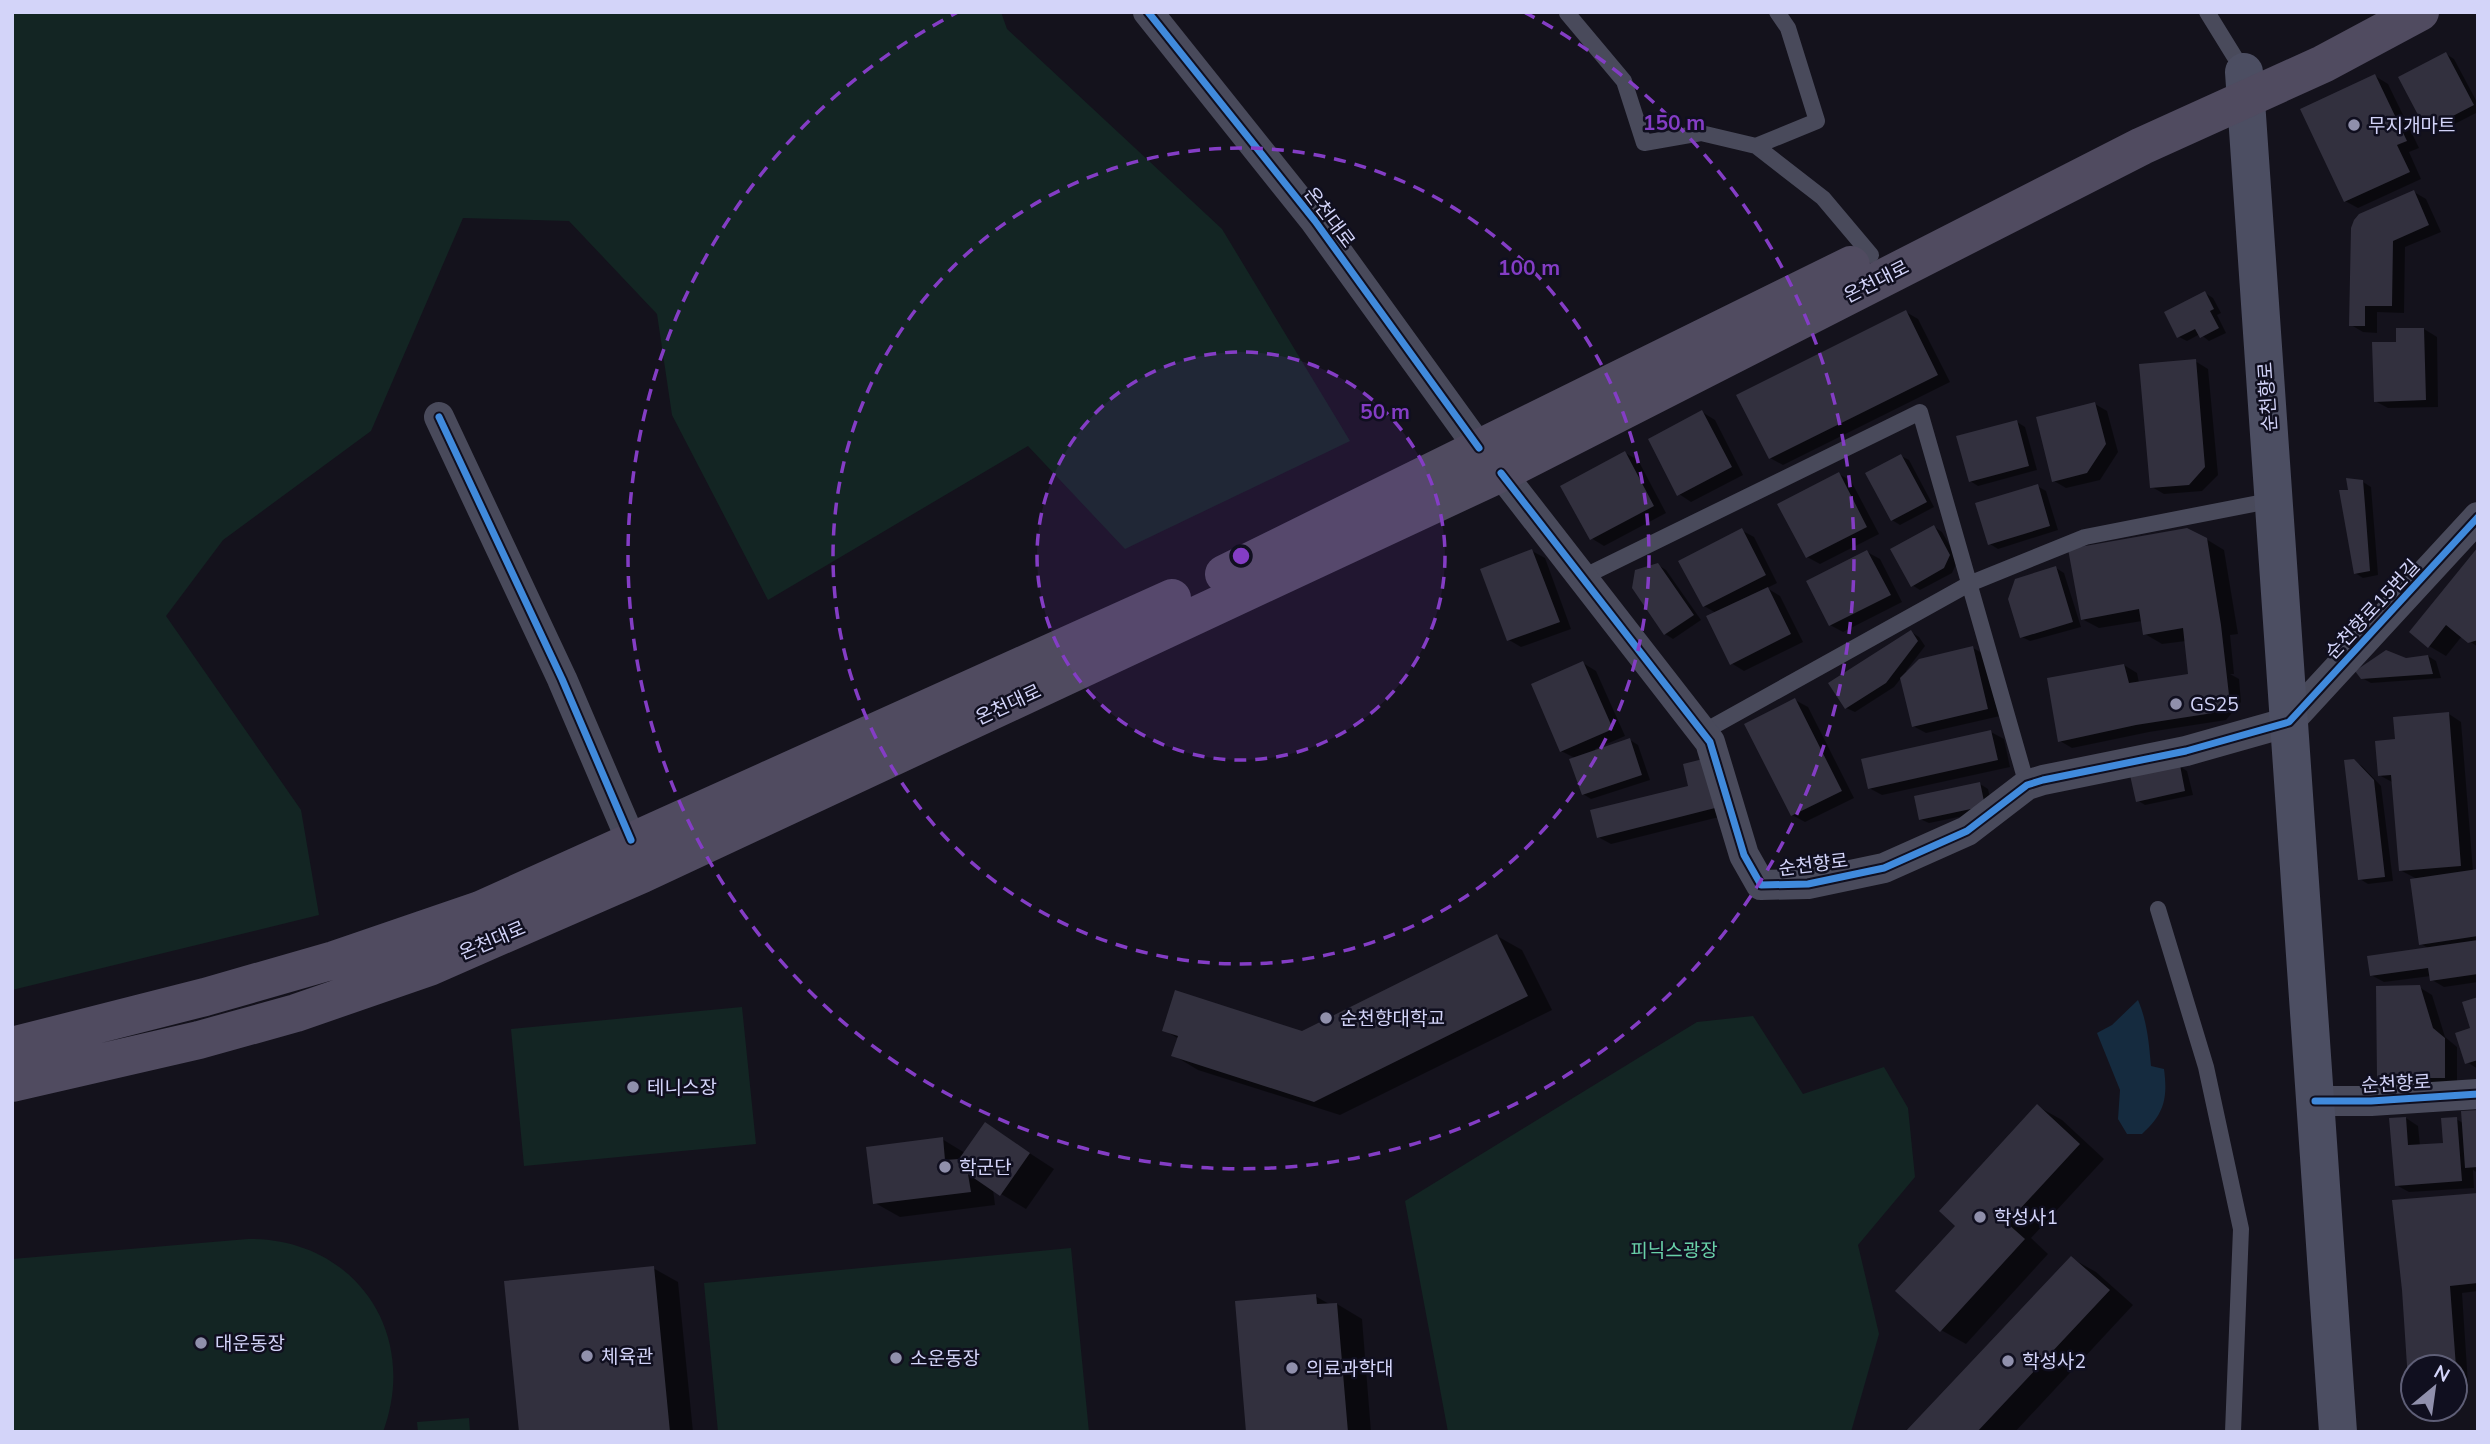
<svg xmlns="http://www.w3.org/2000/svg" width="2490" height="1444" font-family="Mulish,'Noto Sans KR',sans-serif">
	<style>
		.green { fill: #132523 }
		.water { fill: #152b3f }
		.shadow { fill: #0007 }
		.building { fill: #32303e }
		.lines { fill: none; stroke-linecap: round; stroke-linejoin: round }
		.service { stroke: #494a5b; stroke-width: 16 }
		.minor { stroke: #494a5b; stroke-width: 30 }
		.secondary { stroke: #4c4e62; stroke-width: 38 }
		.primary { stroke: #504b60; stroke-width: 38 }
		.cycleway-casing { stroke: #100f1f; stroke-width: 11 }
		.cycleway { stroke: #408adc; stroke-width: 7 }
		.ring { fill: none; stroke: #843dc5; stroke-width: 3.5; stroke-dasharray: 12 9 }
		.poi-dot { fill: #9090ac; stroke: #100f1f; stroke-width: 2.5 }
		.labels { text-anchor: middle; stroke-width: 5; stroke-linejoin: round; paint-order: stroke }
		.poi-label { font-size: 19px; fill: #d3d4f9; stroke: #100f1f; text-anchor: start }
		.street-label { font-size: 19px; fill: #d3d4f9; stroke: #100f1f }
		.park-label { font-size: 19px; fill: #68d0a8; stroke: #100f1f }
		.centre { fill: #843dc5; stroke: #100f1f; stroke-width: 3.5 }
		.ring-label { font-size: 21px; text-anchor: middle; font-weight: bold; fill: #843dc5; stroke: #100f1f; stroke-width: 5; stroke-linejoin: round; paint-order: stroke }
	</style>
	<rect width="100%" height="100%" fill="#14121c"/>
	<path class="green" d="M12,12H1001L1007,29L1222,229L1350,441L1125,549L1028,446L768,600L672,415L657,314L569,221L463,218L371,431L223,540L166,616L301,810L319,915L12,990Z
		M742,1007L756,1144L524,1166L511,1029Z
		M1753,1016L1803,1094L1884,1067L1908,1108L1915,1177L1858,1245L1879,1334L1851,1432H1448L1405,1201L1697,1022Z
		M248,1239C354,1238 420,1332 383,1432H12V1259Z
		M1071,1248L1089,1432H718L704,1283Z
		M469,1418L470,1432H418L417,1422Z"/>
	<path class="water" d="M2138,1000C2147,1021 2149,1043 2151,1066L2164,1069C2168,1099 2164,1114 2142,1134H2127L2118,1119L2120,1090L2097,1033L2112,1025Z"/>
	<path class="shadow" d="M2446,54L2454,59L2478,104V112L2435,134L2427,129Z
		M2375,76L2388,84L2419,148L2409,152L2421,179L2358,208L2345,201Z
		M2414,192L2426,199L2441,232L2405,247L2404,313L2377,312V333L2363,332L2351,325Z
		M2205,293L2213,298L2221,313L2217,315L2226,333L2209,341L2200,334L2187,341L2179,337Z
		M1906,312L1918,319L1950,382L1783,465L1770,458Z
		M2424,329L2437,337L2438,407L2388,408L2375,401L2398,343Z
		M2195,361L2208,369L2218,475L2202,491L2164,494L2152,487Z
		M2095,404L2107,411L2118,452L2100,480L2066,488L2054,481Z
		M1702,412L1715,420L1743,475L1691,502L1679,494Z
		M2017,422L2025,427L2037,470L1978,486L1970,481Z
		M1625,453L1638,460L1666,513L1604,546L1591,538Z
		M1901,456L1909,460L1934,507L1900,525L1892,520Z
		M1839,474L1851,481L1879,534L1820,564L1807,557Z
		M2363,482L2371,487L2378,575L2363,578L2355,573Z
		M2037,486L2046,491L2058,530L1998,549L1990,544Z
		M1934,527L1942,532L1958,560L1952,573L1920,590L1912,585Z
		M1741,530L1754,537L1777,583L1767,588L1780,596L1803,642L1744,671L1731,663L1716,613L1704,606Z
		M2206,539L2224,550L2238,634L2230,635L2234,674H2230L2239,679L2241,702L2226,720L2149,732L2072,748L2060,741L2124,665L2137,673L2139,683L2194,676L2186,641L2162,644L2145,634L2142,621L2099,628L2082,619Z
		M2478,550V647L2462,636L2446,656L2429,646Z
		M1532,551L1545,558L1571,629L1521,647L1509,640Z
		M1867,552L1880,559L1902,602L1843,632L1830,625Z
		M1658,565L1666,570L1701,620L1673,639L1665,634Z
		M2056,568L2064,573L2081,627L2030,641L2022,637Z
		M1911,632L1919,637L1925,646L1906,671L1908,673L1973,648L1986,655L2000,716L1926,733L1913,726L1902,677L1894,687L1855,712L1846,708Z
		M2428,656L2436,661L2441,678L2371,683L2362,678L2406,660Z
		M1583,663L1596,671L1625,736L1595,749L1596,752L1630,740L1638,745L1650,780L1591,799L1583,794L1575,758L1561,751Z
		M1795,700L1808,707L1854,798L1805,822L1792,815Z
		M2449,714L2461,722L2473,871H2478V982L2444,987L2432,980L2431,976L2384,982L2371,975L2430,949L2421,944L2417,879L2400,870L2392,782L2379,775L2397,741Z
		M1991,732L2004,739L2010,767L1882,795L1869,788Z
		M2353,761L2362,766L2381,786L2393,881L2368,884L2360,879Z
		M2179,766L2187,771L2193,795L2145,805L2137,800Z
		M1980,784L1988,789L1993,810L1929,823L1920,819Z
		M1690,787L1735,813L1611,844L1598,837Z
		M1497,936L1522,950L1552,1010L1340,1115L1198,1070L1173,1055L1179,1039L1164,1030L1302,1033Z
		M2419,987L2432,995L2445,1037L2457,1047V1085H2392L2379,1077Z
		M2478,999V1069L2467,1062Z
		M2037,1106L2062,1120L2104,1159L2031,1238L2048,1254L1966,1344L1941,1330L1958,1225Z
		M2478,1112V1173L2473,1170L2474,1188L2409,1192L2396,1185L2406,1118L2418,1126L2420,1146L2445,1145L2456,1119L2463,1123Z
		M985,1124L1054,1169L1026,1209L993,1189L995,1205L900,1217L875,1203L942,1139L965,1153Z
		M2478,1194V1291L2462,1293L2468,1384L2455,1385V1367H2413V1382L2410,1380L2404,1289Z
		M2071,1258L2096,1272L2133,1305L2015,1432H1907Z
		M653,1268L678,1282L693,1432H521Z
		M1315,1296L1331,1305L1337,1304L1362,1319L1371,1432H1248Z"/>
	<path class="building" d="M2446,52L2474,105L2426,130L2398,77Z
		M2375,74L2407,141L2397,145L2410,172L2344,202L2300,109Z
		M2414,190L2429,225L2393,241L2392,306H2365V326H2349L2351,228L2354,220L2359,214Z
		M2205,291L2214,309L2210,311L2219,328L2200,338L2195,329L2177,338L2164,312Z
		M1906,310L1938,375L1769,459L1736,395Z
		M2396,328H2424L2426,400L2374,402L2372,342H2396Z
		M2196,359L2205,467L2189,485L2150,488L2139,364Z
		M2095,402L2106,444L2087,473L2052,482L2036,417Z
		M1702,410L1732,467L1677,496L1648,439Z
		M2017,420L2029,466L1969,482L1956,436Z
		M1625,451L1654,506L1590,540L1560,486Z
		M1901,454L1927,502L1891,521L1865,473Z
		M1839,472L1867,527L1806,558L1777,504Z
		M2346,478L2363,480L2365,505L2370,571L2354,574L2339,490H2348Z
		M2038,484L2050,526L1988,545L1975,503Z
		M1934,525L1950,555L1944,568L1911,587L1890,549Z
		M1742,528L1766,575L1703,607L1678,561Z
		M2187,528L2207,538L2221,625L2229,695L2213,713L2136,725L2058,742L2047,678L2124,664L2129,683L2188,674L2183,628L2143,635L2139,609L2081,620L2068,549Z
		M2478,547V640L2468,643L2446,625L2428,648L2409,632Z
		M1532,549L1560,622L1507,641L1480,569Z
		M1867,550L1891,595L1829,626L1806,581Z
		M1658,563L1694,615L1664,635L1632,588L1635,570Z
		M2056,566L2073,622L2020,638L2008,599L2015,579Z
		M1768,587L1791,634L1730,665L1706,616Z
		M1911,630L1918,641L1886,683L1845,709L1828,683Z
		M1973,646L1988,709L1912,727L1900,678L1919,659Z
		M2386,650L2406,658L2428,655L2433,674L2361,679L2355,671Z
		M1583,661L1613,729L1560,752L1531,684Z
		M1795,698L1842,791L1791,816L1744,724Z
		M2449,712L2461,866L2399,871L2391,775L2378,776L2375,741L2395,739L2393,717Z
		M1991,730L1998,760L1868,789L1861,759Z
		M1630,738L1642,775L1582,795L1569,759Z
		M1711,757L1723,806L1597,838L1590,810L1688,786L1683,764Z
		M2354,759L2374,780L2385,877L2358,880L2344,760Z
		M2180,765L2185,791L2136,802L2130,775Z
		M1980,782L1985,806L1919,820L1914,796Z
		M2478,869V936L2419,945L2410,879Z
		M1497,934L1528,996L1314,1102L1171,1056L1178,1036L1162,1031L1175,990L1302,1031Z
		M2478,940V974L2430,981L2428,968L2370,976L2367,956Z
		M2420,985L2433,1028L2445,1038V1078H2377L2376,986Z
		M2478,997V1060L2465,1064L2455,1033L2470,1028L2462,1002Z
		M2037,1104L2080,1144L2007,1223L2025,1239L1940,1332L1895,1291L1955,1226L1939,1211Z
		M2478,1110V1167L2465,1168L2461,1111Z
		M2406,1117L2408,1145L2443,1143L2441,1118L2457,1117L2462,1181L2395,1186L2389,1118Z
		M985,1122L1030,1153L1000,1196L968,1174L971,1192L873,1204L866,1147L943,1137L945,1160L959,1159Z
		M2478,1193V1283L2450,1286L2456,1367H2413V1381H2408L2402,1290L2392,1200Z
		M2071,1256L2110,1290L1977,1432H1905Z
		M654,1266L670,1432H519L504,1281Z
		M1316,1294L1317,1304L1337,1303L1348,1432H1246L1235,1301Z"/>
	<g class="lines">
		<path class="service" d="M2207,12L2244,72
			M1567,13L1624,81L1644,143L1701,133L1756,146L1823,198L1871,255
			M1756,146L1817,121L1788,28L1777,12
			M1581,578L1920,412L2027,785
			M1703,732L1969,584L2085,537L2274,500
			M2158,909L2206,1067L2241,1229L2233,1432"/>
		<path class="minor" d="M1148,12L1315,221L1479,448
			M439,417L562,679L631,840
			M1501,473L1710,742L1744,855L1761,885L1808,884L1884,868L1967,831L2027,785L2043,780L2186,751L2289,722L2478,517
			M2315,1101H2371L2478,1094"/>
		<path class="secondary" d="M2244,72L2338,1432"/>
		<path class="primary" d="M1224,574L1851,265
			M12,1046L205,997L334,960L480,910L1172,598
			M12,1083L199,1040L296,1013L429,967L642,874L1501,473L2142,146L2323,64L2420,12"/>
		<defs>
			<path id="cycleway" d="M1148,12L1315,221L1479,448
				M439,417L562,679L631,840
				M1501,473L1710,742L1744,855L1761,885L1808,884L1884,868L1967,831L2027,785L2043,780L2186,751L2289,722L2478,517
				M2315,1101H2371L2478,1094"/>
		</defs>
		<use href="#cycleway" class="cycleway-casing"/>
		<use href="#cycleway" class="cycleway"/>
	</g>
	<circle cx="1241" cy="556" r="204" fill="#843dc5" fill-opacity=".12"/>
	<g class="ring">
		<circle cx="1241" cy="556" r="204"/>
		<circle cx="1241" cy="556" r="408"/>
		<path d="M1524 12A613 613 0 1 1 958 12"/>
	</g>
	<g class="poi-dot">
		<circle cx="2354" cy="125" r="7"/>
		<circle cx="2176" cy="704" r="7"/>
		<circle cx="1326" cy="1018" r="7"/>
		<circle cx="633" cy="1087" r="7"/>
		<circle cx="945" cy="1167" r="7"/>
		<circle cx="1980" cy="1217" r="7"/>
		<circle cx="201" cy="1343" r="7"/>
		<circle cx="587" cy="1356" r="7"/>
		<circle cx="896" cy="1358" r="7"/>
		<circle cx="2008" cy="1361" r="7"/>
		<circle cx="1292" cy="1368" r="7"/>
	</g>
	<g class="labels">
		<g class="poi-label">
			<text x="2368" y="132">무지개마트</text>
			<text x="2190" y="711">GS25</text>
			<text x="1340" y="1025">순천향대학교</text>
			<text x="647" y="1094">테니스장</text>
			<text x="959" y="1174">학군단</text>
			<text x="1994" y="1224">학성사1</text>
			<text x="215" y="1350">대운동장</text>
			<text x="601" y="1363">체육관</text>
			<text x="910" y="1365">소운동장</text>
			<text x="2022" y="1368">학성사2</text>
			<text x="1306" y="1375">의료과학대</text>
		</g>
		<g class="street-label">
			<text transform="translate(1330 217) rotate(53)" y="7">온천대로</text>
			<text transform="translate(1876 281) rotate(-27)" y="7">온천대로</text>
			<text transform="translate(2267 397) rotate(-94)" y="7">순천향로</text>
			<text transform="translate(2372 609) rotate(-47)" y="7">순천향로15번길</text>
			<text transform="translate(1008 704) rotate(-25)" y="7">온천대로</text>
			<text transform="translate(1813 864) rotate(-7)" y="7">순천향로</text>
			<text transform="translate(492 940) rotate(-23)" y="7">온천대로</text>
			<text transform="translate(2396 1083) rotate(-3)" y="7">순천향로</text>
		</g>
		<g class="park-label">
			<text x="1674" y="1257">피닉스광장</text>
		</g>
	</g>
	<circle cx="1241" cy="556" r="10" class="centre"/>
	<g class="ring-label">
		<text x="1674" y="130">150 m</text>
		<text x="1529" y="275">100 m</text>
		<text x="1385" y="419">50 m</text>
	</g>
	<rect width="2490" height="1444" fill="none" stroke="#d3d4f9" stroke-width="28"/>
	<g transform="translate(2434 1388) rotate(29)"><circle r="33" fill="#100f1f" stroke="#5e5e76" stroke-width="2"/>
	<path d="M0-5L12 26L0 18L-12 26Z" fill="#9090ac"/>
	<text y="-10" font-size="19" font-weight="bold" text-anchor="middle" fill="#d3d4f9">N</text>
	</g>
</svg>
